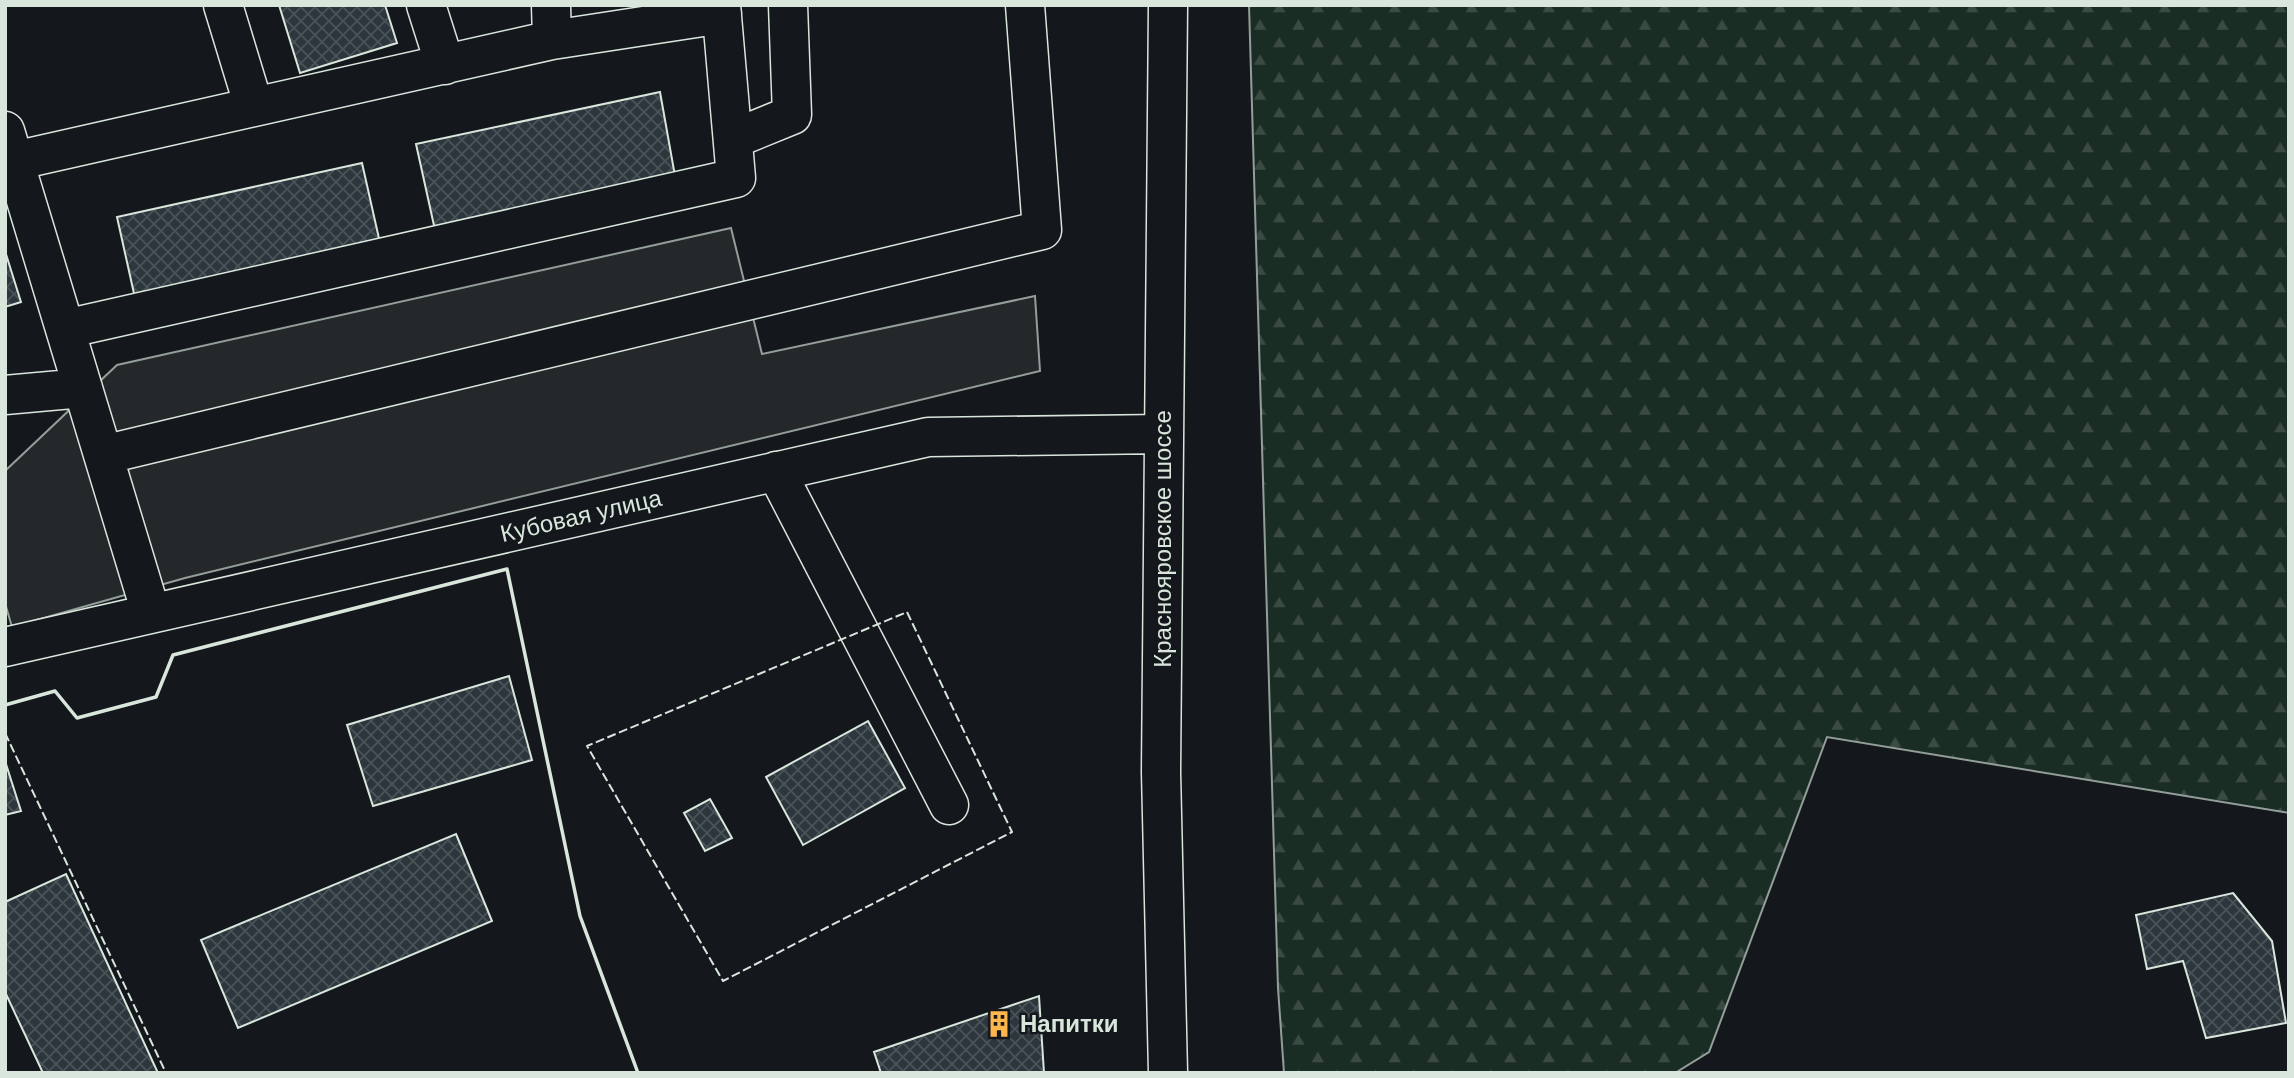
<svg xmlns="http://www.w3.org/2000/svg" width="2294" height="1078" font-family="Arial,sans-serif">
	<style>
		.forest { fill: url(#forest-firs); stroke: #939e99; stroke-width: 2 }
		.parking { fill: #24282b; stroke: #939e99; stroke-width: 2 }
		.building { fill: url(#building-cross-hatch); stroke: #d8e6dc; stroke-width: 2 }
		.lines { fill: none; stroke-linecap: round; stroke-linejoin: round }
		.minor-casing { stroke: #d8e6dc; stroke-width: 41 }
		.minor { stroke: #14181c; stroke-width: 38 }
		.fence { stroke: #d8e6dc; stroke-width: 2; stroke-dasharray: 9 3.5; stroke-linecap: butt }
		.wall { stroke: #d8e6dc; stroke-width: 3.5 }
		.labels { text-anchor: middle; stroke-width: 5; stroke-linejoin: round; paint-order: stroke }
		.street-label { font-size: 24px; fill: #d8e6dc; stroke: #14181c }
		.poi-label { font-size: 24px; font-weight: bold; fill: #d8e6dc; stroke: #14181c; text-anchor: start }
	</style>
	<defs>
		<pattern id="forest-firs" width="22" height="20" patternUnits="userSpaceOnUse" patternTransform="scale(1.75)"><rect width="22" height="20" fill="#1a2d24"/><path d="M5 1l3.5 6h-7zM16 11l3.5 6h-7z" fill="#3b4b43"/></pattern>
		<pattern id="building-cross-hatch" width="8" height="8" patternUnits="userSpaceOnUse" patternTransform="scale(1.75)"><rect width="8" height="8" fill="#2c363c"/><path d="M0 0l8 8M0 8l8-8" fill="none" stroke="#4a5358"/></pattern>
	</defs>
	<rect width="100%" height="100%" fill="#14181c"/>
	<path class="forest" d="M1249,5H2289V813L1827,737L1709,1052L1675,1073H1284L1278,988Z"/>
	<path class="parking" d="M731,228L762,354L1035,296L1040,371L185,578L12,627L5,603V471L117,365Z"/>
	<path class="building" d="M279,5H385L397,43L300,73Z
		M660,92L675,176L435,230L416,144Z
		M362,163L380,243L135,298L117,217Z
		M5,251L21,302L5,307Z
		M509,676L532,760L373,806L347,725Z
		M868,721L905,788L803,845L766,777Z
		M5,761L21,811L5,815Z
		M710,799L732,838L705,851L684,813Z
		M456,834L492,921L238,1028L201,940Z
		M66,874L158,1073H43L5,992V902Z
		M2233,893L2272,941L2286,1023L2206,1038L2183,961L2147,969L2136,915Z
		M1039,996L1044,1073H881L874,1052Z"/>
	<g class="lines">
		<defs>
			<path id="minor" d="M223,5L254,107
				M426,5L445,65
				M552,40L722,14
				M5,131L151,613
				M733,139L792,115L788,5
				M14,161L552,40L551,5
				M65,329L736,178L721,5
				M5,395L83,388
				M103,455L1042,230L1025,5
				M776,471L949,805
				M5,647L928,437L1163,434
				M1168,1073L1161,772L1168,5"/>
		</defs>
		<use href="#minor" class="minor-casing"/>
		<use href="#minor" class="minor"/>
		<path class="fence" d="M907,612L1012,832L723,981L587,746Z
			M5,733L166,1073"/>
		<path class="wall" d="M5,705L55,691L77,718L156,697L173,655L507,569L580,916L638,1073"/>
	</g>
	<defs>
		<symbol id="building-bare" viewBox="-9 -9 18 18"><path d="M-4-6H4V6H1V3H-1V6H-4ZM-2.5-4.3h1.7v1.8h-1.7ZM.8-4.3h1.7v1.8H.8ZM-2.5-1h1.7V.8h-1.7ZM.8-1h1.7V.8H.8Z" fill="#ffb74d" stroke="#14181c" stroke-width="2.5" paint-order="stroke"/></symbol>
	</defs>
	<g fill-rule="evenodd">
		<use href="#building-bare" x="980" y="1005" width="38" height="38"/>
	</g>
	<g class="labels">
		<g class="street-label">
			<text transform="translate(581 516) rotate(-13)" y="8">Кубовая улица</text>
			<text transform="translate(1163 539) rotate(-90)" y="8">Краснояровское шоссе</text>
		</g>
		<g class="poi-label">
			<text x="1020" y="1032">Напитки</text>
		</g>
	</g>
	<rect width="2294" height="1078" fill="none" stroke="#d8e6dc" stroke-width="14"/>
</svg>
